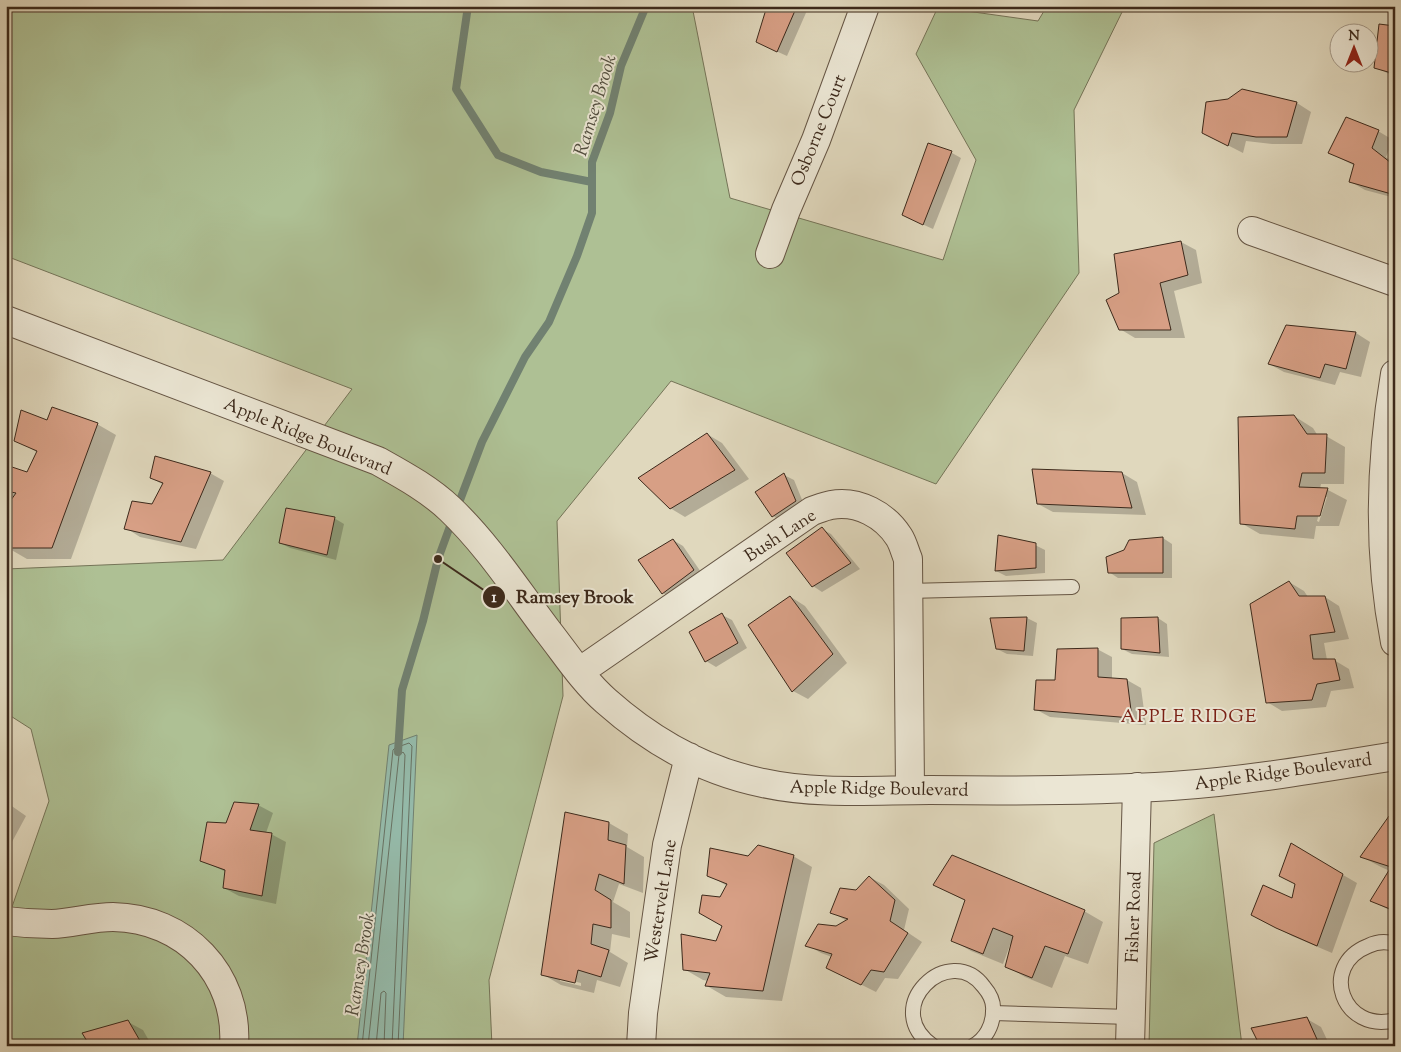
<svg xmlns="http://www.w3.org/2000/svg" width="1401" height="1052" font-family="'Sorts Mill Goudy',serif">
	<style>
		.green { fill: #aec094; stroke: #757458 }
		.water { fill: #95bbab; stroke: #718171 }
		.shadow { fill: #0003; fill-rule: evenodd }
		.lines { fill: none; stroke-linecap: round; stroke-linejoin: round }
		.shore { stroke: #687263; stroke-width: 1 }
		.stream { stroke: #718171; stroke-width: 8 }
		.building { fill: #d79f85; stroke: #3c291b }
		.service-casing { stroke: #655544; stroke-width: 16 }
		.minor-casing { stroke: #655544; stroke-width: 30 }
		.service { stroke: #ebe6d4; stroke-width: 14 }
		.minor { stroke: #ebe6d4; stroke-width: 28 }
		.labels { text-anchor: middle; stroke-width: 4; stroke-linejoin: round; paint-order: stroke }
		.street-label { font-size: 18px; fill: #3c291b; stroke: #ebe6d4 }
		.water-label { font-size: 19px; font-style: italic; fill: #524e3f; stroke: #ebe6d4 }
		.neighbourhood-label { font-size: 19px; letter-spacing: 1px; fill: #7a1f14; stroke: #ebe6d4 }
		.leader { fill: none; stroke: #3c291b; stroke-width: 2 }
		.callout-dot { fill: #3c291b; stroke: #ebe6d4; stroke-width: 2 }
		.mark-label { font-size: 15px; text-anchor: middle; font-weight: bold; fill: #fff }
		.callout-label { font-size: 19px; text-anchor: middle; font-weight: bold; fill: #3c291b; stroke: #ebe6d4; stroke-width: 4; stroke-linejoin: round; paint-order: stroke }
	</style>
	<rect width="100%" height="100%" fill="#e0d8bd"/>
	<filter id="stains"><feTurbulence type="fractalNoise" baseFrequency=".004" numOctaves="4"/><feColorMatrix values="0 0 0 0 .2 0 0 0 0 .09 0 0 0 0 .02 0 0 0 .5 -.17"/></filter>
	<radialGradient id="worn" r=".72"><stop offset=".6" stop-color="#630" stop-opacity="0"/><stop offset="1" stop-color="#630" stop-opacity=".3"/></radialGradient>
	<path class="green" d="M6,6H692L730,198L943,260L976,160L916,54L938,7L1038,21L1047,6H1125L1074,110L1079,273L936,484L671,381L557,521L563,696L489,980L492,1046H6V924L49,801L31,729L6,713V569L223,560L352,389L6,256Z
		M1214,814L1242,1046H1149L1154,843Z"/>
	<path class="water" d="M417,735L403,1046H357L389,745Z"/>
	<path class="shadow" d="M768,6H809L787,56L767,47Z
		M1395,27V77L1375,67Z
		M1297,103L1311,112L1302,144H1272L1246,141L1243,153L1204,133Z
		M1378,131L1393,140L1386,157L1395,164V198L1365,190L1351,182L1355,166L1330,153Z
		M929,145L952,153L961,158L933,229L913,220Z
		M1181,242L1196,250L1202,283L1174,291L1185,338H1135L1120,329V293Z
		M1286,327L1356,333L1370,342L1361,377L1340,372L1335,385L1284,372L1269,364Z
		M1294,416L1313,428L1318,436H1326L1345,447L1344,484H1321L1320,489L1328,490L1347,500L1339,526H1316L1314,539L1260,534L1241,523ZM1324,497H1327L1319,522L1317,521Z
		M48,421L97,424L116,435L71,559H27L8,548L9,537H6V509L14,499L6,497V466L28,473L38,453L16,440Z
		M707,434L722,443L749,479L685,517L670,508Z
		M210,473L224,481L196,549L140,537L126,528L152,506L164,485L151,478Z
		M1122,473L1137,482L1146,515L1053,512L1038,504Z
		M784,475L794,480L805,507L783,522L773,516L756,492Z
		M334,518L344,524L336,560L290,548L280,543Z
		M822,529L831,534L860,569L822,592L813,586Z
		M1163,538L1172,544V578H1118L1109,572Z
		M673,540L683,546L703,575L672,598L663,593Z
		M1035,545L1045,550V573L1006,576L996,571Z
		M1289,582L1304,591L1308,597H1325L1339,606L1349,639L1324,643L1327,660H1334L1349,669L1354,688L1331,691L1326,707L1282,711L1267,702Z
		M791,597L805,606L847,663L808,699L793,691Z
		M722,615L732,620L747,648L716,667L706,661L691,632Z
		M1027,618L1037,623L1033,656L1007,654L997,649L992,620Z
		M1158,618L1167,624L1169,657L1132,654L1122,649Z
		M1097,649L1112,657V679L1127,680L1141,688L1146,725L1050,717L1035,709L1056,682Z
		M6,802L26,816L6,853Z
		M258,805L273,813L266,833L271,834L286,842L276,904L239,896L224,888L226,872L201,860Z
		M1395,821V913L1372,901L1390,871L1381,867L1362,857Z
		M609,823L628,834L627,847L644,857L643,893L619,884L613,902L630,912V938L612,934L610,952L628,963L620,987L597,980L594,993L561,985L542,974ZM560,978L581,983V986L560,981Z
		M1291,845L1357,883L1332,953L1292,936L1267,922L1293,900L1297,884Z
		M793,856L812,867L782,1001L726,997L707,986L709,981L703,980L684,969L716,942L724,926L721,898L727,886L709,875L749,858Z
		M869,877L884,885L909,909L904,930L922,942L898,979L885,978L876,992L828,968L832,957L821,953L807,945L847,921L831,912L856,891Z
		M934,885L1084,911L1103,922L1088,964L1065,956L1052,988L1025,977L1006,966L1012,946L1010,945L1003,964L971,951L952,940L966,901Z
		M6,1006L11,1008L6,1017Z
		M1307,1019L1321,1027L1330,1046H1262Z
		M128,1022L143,1030L152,1046H92Z
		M559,1043L563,1046H551Z"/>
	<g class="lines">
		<path class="shore" d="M362,1046L393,750L395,748L409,743L412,746L398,1046
			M368,1046L399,755L403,752L405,755L392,1046
			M376,1046L381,993L384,991L386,993L384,1046"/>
		<path class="stream" d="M468,6L456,89L498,155L541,172L592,182
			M457,508L482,442L525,357L549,322L577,256L592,213V162L610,113L621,66L646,6
			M398,752L402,690L423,621L438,559L453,518"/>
	</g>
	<path class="building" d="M767,6H797L777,52L756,42Z
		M1379,24L1395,26V74L1374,68Z
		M1242,89L1297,102L1287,137H1256L1232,133L1228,146L1202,133L1206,102L1228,99Z
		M1346,117L1379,130L1372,148L1395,166V195L1349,182L1354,164L1328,153Z
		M928,143L952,151L923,225L902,215Z
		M1181,241L1188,275L1160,283L1171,330H1119L1106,300L1119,293L1114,254Z
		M1286,325L1356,332L1346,369L1325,364L1320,378L1268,364Z
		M52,407L98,423L52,548H6L8,532H6V507L16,493L6,491V465L27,472L37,451L14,441L21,410L47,420Z
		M1294,415L1307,434H1327L1325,473H1302L1299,487L1328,488L1320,516H1297L1295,529L1240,524L1238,417Z
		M707,433L735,470L670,509L638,478Z
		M155,456L211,472L181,542L124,529L132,501L152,504L163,483L150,478Z
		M1032,469L1122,472L1132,508L1037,504Z
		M784,473L796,501L772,517L755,492Z
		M286,508L335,517L327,555L279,543Z
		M822,527L851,563L812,587L786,553Z
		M998,535L1036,543V568L995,571Z
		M1163,537V573H1108L1106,557L1124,550L1129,540Z
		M673,539L694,570L662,594L638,560Z
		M1289,581L1299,596H1325L1335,632L1310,635L1313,659H1335L1340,680L1317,684L1312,700L1266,703L1250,604Z
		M790,596L833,654L792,692L748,625Z
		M722,613L738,643L705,662L689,632Z
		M1027,617L1024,651L996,649L990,618Z
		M1158,617L1160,653L1121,649V618Z
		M1098,648V677L1127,679L1132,718L1034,710L1036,680H1055L1057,649Z
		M234,802L259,804L250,830L272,833L262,896L223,888L225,870L200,861L207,822L226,823Z
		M565,812L609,822L608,840L626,845L624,884L599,874L595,890L611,900V928L593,924L591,944L609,950L601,977L578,970L575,983L541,975Z
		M1389,816L1395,819V911L1370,901L1391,867L1360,857Z
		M1291,843L1343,874L1317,946L1276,928L1251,915L1263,885L1292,898L1295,884L1279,876Z
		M758,845L794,855L763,991L705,986L710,973L683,970L681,934L716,941L722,926L699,913L702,895L720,897L727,884L707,876L710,848L748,856Z
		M952,855L1085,910L1068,954L1045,946L1032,978L1005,967L1013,936L993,928L983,954L951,941L965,900L933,885Z
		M869,876L895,900L890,921L908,933L884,972L871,970L861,985L826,968L832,954L805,946L818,924L836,926L848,919L830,913L840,888L856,890Z
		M1307,1017L1320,1046H1260L1251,1028Z
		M128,1020L143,1046H90L82,1033Z"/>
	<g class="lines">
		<defs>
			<path id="service" d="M908,591L1072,587
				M1395,944C1386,941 1376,942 1368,946C1318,966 1343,1034 1395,1020
				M993,1013L1131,1017
				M933,1046C878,1008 950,940 984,987C990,994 994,1002 993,1011C993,1025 986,1039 973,1046"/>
			<path id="minor" d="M1252,231L1395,282
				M770,254L786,210L816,140L865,6
				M6,320L378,461C403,475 429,489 450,509C487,544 516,589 547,630C566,654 583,681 606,701C651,741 704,771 763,783C817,795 875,790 930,790C1010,791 1091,791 1172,786C1247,781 1321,768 1395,756
				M1395,374C1380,462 1378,555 1395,642
				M579,672L812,511C818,509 825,506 831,505C858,500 885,515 899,537C903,543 905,552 908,559L910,790
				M6,921C21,923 37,924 52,924C72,923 93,917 113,917C184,918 239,974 234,1046
				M641,1046L643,1013L667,845L689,757
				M1130,1046L1137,787"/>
		</defs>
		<use href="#service" class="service-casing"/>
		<use href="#minor" class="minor-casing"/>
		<use href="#service" class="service"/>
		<use href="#minor" class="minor"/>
	</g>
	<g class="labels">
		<g class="street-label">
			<text transform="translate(818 130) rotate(-68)" y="6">Osborne Court</text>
			<text transform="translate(308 436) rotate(22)" y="6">Apple Ridge Boulevard</text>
			<text transform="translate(780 535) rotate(-33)" y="6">Bush Lane</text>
			<text transform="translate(1283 771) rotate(-8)" y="6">Apple Ridge Boulevard</text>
			<text transform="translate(879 788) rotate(1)" y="6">Apple Ridge Boulevard</text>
			<text transform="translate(660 901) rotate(-81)" y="6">Westervelt Lane</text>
			<text transform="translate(1133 917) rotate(-88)" y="6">Fisher Road</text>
		</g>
		<g class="water-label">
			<text transform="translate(594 105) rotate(-73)" y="7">Ramsey Brook</text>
			<text transform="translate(359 964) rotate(-81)" y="7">Ramsey Brook</text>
		</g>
		<g class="neighbourhood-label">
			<text x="1189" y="722">APPLE RIDGE</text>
		</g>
	</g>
	<path class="leader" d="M438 559L494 597"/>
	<g class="callout-dot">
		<circle cx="438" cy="559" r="5"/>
		<circle cx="494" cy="597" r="12"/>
	</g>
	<g class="mark-label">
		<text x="494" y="602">1</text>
	</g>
	<g class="callout-label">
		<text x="575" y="603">Ramsey Brook</text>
	</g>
	<rect width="1401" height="1052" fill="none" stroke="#e0d8bd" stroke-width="25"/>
	<rect x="8" y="8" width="1386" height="1037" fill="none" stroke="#3c291b" stroke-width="2.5"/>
	<rect x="12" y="12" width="1376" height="1027" fill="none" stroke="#3c291b"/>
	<g transform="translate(1354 48)"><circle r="24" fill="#ebe6d4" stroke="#a59a8a"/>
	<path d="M0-4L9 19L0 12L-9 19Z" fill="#8f2418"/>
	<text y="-8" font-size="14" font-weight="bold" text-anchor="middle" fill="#3c291b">N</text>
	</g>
	<rect width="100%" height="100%" filter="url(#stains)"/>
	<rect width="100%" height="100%" fill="url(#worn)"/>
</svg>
